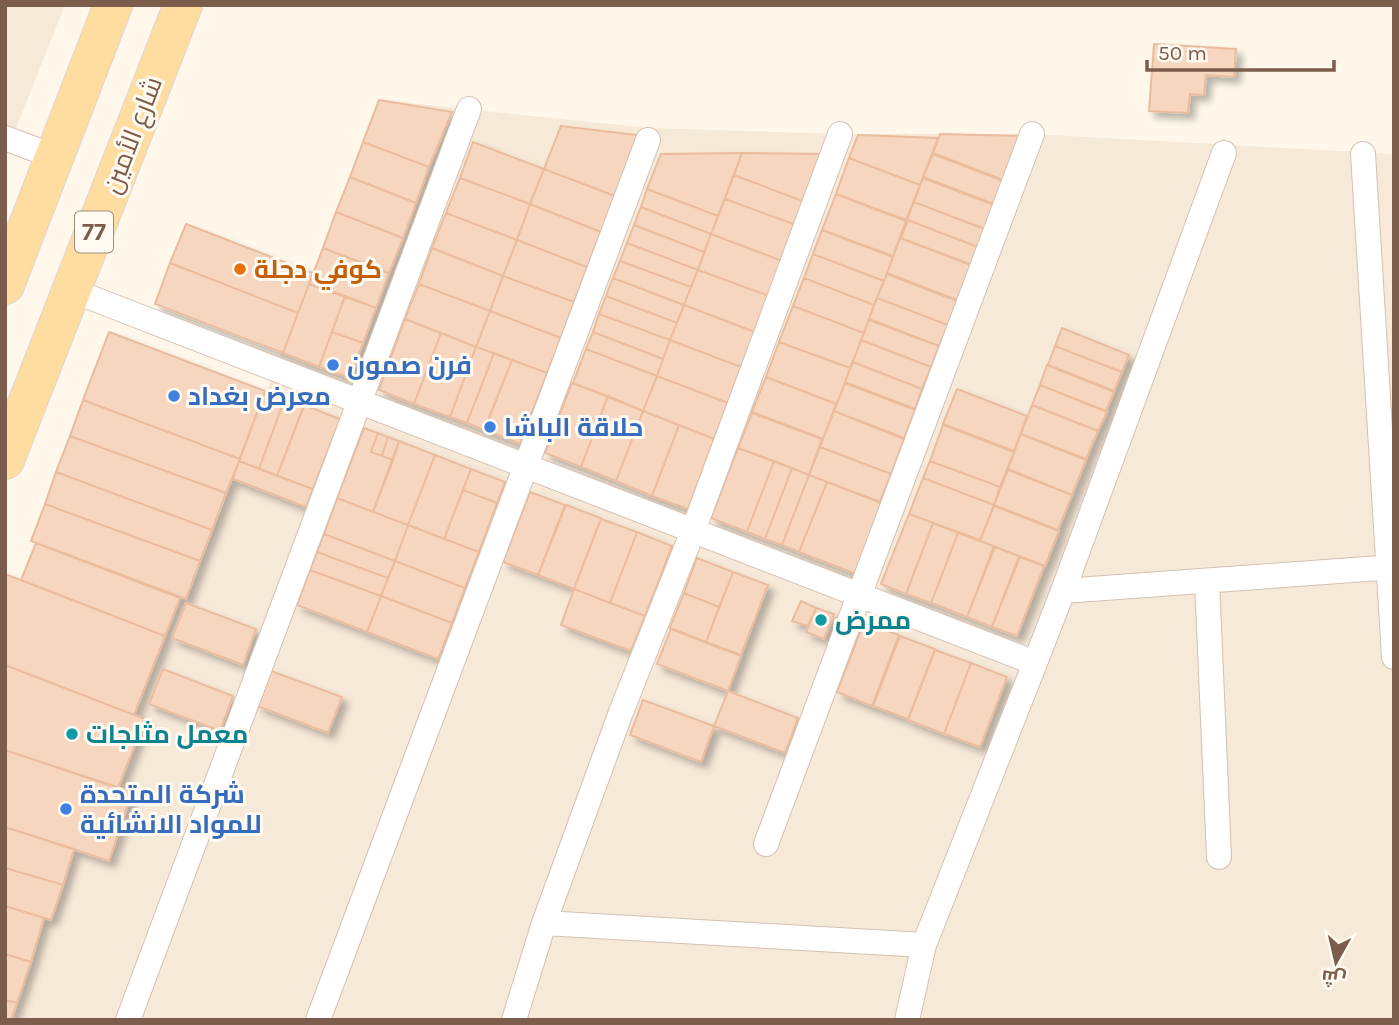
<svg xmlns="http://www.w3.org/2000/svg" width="1399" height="1025" font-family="Karla,Cairo,sans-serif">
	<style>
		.residential { fill: #f7e9d8 }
		.building { fill: #f6d6bf; stroke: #eabc9e; stroke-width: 2; filter: url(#shadow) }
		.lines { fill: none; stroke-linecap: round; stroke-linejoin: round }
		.street-casing { stroke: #d5c0b1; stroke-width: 26 }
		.primary-casing { stroke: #ddd5d0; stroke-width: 40 }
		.street { stroke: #fff; stroke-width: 24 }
		.primary { stroke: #ffdca0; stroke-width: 38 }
		.food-dot { fill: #e8710a; stroke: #fffaf2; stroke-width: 2.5 }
		.shop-dot { fill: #3f7fe0; stroke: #fffaf2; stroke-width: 2.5 }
		.culture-dot { fill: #0f9aa8; stroke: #fffaf2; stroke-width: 2.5 }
		.labels { text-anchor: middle; stroke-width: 6; stroke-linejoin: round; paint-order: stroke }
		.shield { fill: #fffaf2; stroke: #a38b7c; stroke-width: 2 }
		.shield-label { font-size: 24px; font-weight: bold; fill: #7c5c4a }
		.street-label { font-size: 26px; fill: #7c5c4a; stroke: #fffaf2 }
		.food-label { font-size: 26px; font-weight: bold; fill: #c56008; stroke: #fffaf2; text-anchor: start }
		.shop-label { font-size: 26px; font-weight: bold; fill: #366cbe; stroke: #fffaf2; text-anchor: start }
		.culture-label { font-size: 26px; font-weight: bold; fill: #0d838f; stroke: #fffaf2; text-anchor: start }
	</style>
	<defs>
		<filter id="shadow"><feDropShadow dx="6" dy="6" stdDeviation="3.5" flood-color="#0004"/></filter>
	</defs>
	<rect width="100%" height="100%" fill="#fef7ea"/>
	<path class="residential" d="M5,5H65L5,156Z
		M379,100L649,128L840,134H1032L1394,154V1020H10L44,918L52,920L74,849L118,788L145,719L134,715L180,598L187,599Z"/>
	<path class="building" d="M1154,44L1236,49L1234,77L1206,75L1204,95L1190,94L1188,113L1149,111Z
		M379,100L452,112L429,167L363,142Z
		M561,126L637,135L615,196L544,169Z
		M940,134L1020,136L1003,180L933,153Z
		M858,135L938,138L920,185L849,158Z
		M363,142L429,167L416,203L350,177Z
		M473,142L544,169L530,204L460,178Z
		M742,153L718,216L647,189L661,154Z
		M742,153L823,154L805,202L734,175Z
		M933,154L1003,181L994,204L923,177Z
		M849,158L920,185L906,220L836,194Z
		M544,169L615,196L601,232L530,204Z
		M734,175L805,202L796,225L725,199Z
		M350,177L416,203L403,238L336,212Z
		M460,178L530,204L517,240L446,213Z
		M923,178L994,205L984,229L914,202Z
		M647,189L718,216L711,234L641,207Z
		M836,194L906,221L893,256L822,230Z
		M725,199L796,225L782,261L711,234Z
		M914,202L985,229L978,247L907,220Z
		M530,204L601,232L587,267L517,240Z
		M641,207L711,234L704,252L634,225Z
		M336,212L403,238L389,273L323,248Z
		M446,213L517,240L503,276L432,248Z
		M908,220L978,247L972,265L901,238Z
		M186,224L313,273L298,313L170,263Z
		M634,225L704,252L698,270L627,243Z
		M822,230L893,257L884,281L813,254Z
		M711,234L782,261L769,296L698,270Z
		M900,238L971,265L957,300L887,273Z
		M517,240L587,267L574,302L503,276Z
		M627,243L698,270L691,287L620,261Z
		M323,248L389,273L376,308L309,284Z
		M432,248L503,276L490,311L419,284Z
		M813,254L884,281L874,305L804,278Z
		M620,261L691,287L684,305L613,278Z
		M170,263L298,313L283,353L155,304Z
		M698,270L769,296L755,332L684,305Z
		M887,274L957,301L948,325L877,298Z
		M503,276L574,302L561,338L490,311Z
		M613,278L684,305L677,323L606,296Z
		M804,278L874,305L864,333L793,306Z
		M309,284L345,296L319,367L283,353Z
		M419,284L490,311L476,347L405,319Z
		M345,296L376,308L363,343L332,332Z
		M606,296L677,323L670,340L599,314Z
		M877,298L948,325L939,346L869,319Z
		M684,305L755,332L741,367L670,340Z
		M793,306L864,333L850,368L779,342Z
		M490,311L561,338L547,373L476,347Z
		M599,314L670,340L663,359L593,332Z
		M405,319L441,333L414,404L379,390Z
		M869,320L939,346L931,367L861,340Z
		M1062,328L1129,355L1122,372L1055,346Z
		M109,332L265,391L240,459L83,400Z
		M332,332L363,343L350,378L319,367Z
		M593,332L663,359L657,376L586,349Z
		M441,333L476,347L450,417L414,404Z
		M670,340L741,367L728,403L657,376Z
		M861,340L931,367L922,389L853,362Z
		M779,342L850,368L837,404L766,377Z
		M1055,346L1122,372L1114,391L1048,365Z
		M476,347L494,353L467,423L450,417Z
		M586,349L657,376L643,411L573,383Z
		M494,353L512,360L484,430L467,423Z
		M512,360L547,373L520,444L493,433L496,425L488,421Z
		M853,362L922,389L915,409L845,382Z
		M1047,365L1114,392L1106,411L1040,385Z
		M657,376L728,403L714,439L643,411Z
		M766,377L836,404L823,439L752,412Z
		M572,383L608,396L581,467L545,453Z
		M845,383L915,410L904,438L834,411Z
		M1040,385L1107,412L1098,431L1032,405Z
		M957,389L1027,416L1014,451L943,424Z
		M265,391L285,398L259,469L239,461Z
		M608,396L643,411L616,481L581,467Z
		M285,398L304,406L277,476L259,469Z
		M83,400L240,459L226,493L70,436Z
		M304,405L340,419L313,489L277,476Z
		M1032,405L1098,431L1086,459L1021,434Z
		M643,411L679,425L652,496L616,481Z
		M834,411L904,439L891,474L820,447Z
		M752,413L822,439L809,475L738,448Z
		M488,421L496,425L493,433L484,430Z
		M679,425L714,439L688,509L652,496Z
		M943,425L1014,452L1000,487L930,461Z
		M364,428L378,433L371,452L393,460L373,512L337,498Z
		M378,433L388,437L382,456L371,452Z
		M1021,434L1086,460L1072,495L1008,469Z
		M70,436L226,493L212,530L56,472Z
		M388,437L399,441L393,460L382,456Z
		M399,441L435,455L408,525L373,512Z
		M820,447L891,474L880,502L809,475Z
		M738,448L774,461L747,532L711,518Z
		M435,455L471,469L444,539L408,525Z
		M239,461L313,489L306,507L233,479Z
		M774,461L792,468L765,539L747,532Z
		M930,461L1000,487L994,505L923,478Z
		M792,468L809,475L782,545L765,539Z
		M471,469L505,482L497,503L463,490Z
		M1008,470L1072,495L1058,530L994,505Z
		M56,472L212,530L200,561L45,504Z
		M809,475L827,482L799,552L782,545Z
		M923,478L994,505L980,540L909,514Z
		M827,482L884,504L856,574L799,552Z
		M463,490L497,503L479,552L444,539Z
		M530,492L565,505L538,575L503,562Z
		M337,498L408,525L395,561L324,534Z
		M45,504L200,561L186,599L31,541Z
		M566,505L601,518L574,589L538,575Z
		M994,506L1059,531L1045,566L980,541Z
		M909,514L933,523L906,594L881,584Z
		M601,519L637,532L610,603L574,589Z
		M933,523L958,533L931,603L906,594Z
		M408,525L479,552L465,588L395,561Z
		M637,532L672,546L645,616L610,603Z
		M958,533L994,546L967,617L931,603Z
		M324,534L395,561L388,578L317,552Z
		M36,543L180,598L165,636L21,580Z
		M995,547L1019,556L992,627L967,617Z
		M317,552L388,578L381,596L310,570Z
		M1020,557L1044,566L1017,636L992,627Z
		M697,558L733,572L719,607L684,593Z
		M395,561L465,588L452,623L381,596Z
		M310,570L381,596L367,632L297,605Z
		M733,572L768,585L741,655L706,642Z
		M5,574L165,636L134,715L5,665Z
		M574,589L645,616L631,651L561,625Z
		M684,593L719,607L706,642L670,628Z
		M381,596L452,623L438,659L367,632Z
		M801,601L816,608L808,626L792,621Z
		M186,603L256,629L243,665L172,638Z
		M816,608L834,614L824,639L806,632Z
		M864,622L899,635L872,706L837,692Z
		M671,629L741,656L728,691L657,664Z
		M900,636L935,649L908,719L873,706Z
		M935,650L971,663L944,734L908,720Z
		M971,663L1007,677L980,747L944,734Z
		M5,665L145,719L118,788L5,750Z
		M163,669L233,696L220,731L149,704Z
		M271,671L342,697L328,733L257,706Z
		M728,691L798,718L785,753L714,726Z
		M643,700L714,726L701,762L630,735Z
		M5,750L132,792L109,861L5,827Z
		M5,827L74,849L63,885L5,868Z
		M5,868L63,885L51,920L5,906Z
		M5,906L44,918L31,962L5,954Z
		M5,954L31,962L17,1003L5,1000Z
		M5,1000L17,1003L11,1020H5Z"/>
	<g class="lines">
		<defs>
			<path id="street" d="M5,138L55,157
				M1363,154L1394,657
				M71,290L1035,663L1063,591L1394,567
				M1207,581L1219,857
				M1063,591L1224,153
				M766,844L1032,134
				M544,923L924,945
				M128,1020L469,109
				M318,1020L648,140
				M514,1020L544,923L621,712L693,531L840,134
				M907,1020L924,945L1035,663"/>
			<path id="primary" d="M5,285L113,5
				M5,460L183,5"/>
		</defs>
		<use href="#street" class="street-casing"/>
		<use href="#primary" class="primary-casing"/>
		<use href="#street" class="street"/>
		<use href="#primary" class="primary"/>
	</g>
	<circle class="food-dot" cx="240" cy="269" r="7"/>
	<g class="shop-dot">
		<circle cx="333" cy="365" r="7"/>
		<circle cx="174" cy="396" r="7"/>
		<circle cx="490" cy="427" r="7"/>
		<circle cx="66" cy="809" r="7"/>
	</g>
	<g class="culture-dot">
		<circle cx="821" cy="620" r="7"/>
		<circle cx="72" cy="734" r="7"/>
	</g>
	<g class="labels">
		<rect class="shield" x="75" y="211.5" width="38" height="41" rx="5"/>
		<g class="shield-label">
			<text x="94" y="240">77</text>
		</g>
		<g class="street-label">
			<text transform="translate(132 135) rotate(-69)" y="9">شارع الأمين</text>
		</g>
		<g class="food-label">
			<text x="254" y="278">كوفي دجلة</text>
		</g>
		<g class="shop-label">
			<text x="347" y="374">فرن صمون</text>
			<text x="188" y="405">معرض بغداد</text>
			<text x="504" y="436">حلاقة الباشا</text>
			<text x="80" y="803">شركة المتحدة<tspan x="80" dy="30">للمواد الانشائية</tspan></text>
		</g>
		<g class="culture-label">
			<text x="835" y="629">ممرض</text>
			<text x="86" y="743">معمل مثلجات</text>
		</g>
	</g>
	<rect width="1399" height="1025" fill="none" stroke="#7c5c4a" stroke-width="14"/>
	<g transform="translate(1336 962) rotate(188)" stroke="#fffaf2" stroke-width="5" paint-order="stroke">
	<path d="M0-5L12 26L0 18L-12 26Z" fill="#7c5c4a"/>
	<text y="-10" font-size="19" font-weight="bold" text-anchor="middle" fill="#7c5c4a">ش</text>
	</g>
	<path d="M1147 60v10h187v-10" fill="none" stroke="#7c5c4a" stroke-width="3.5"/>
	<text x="1158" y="60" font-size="21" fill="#7c5c4a" stroke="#fffaf2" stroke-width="5" paint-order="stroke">50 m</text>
</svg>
